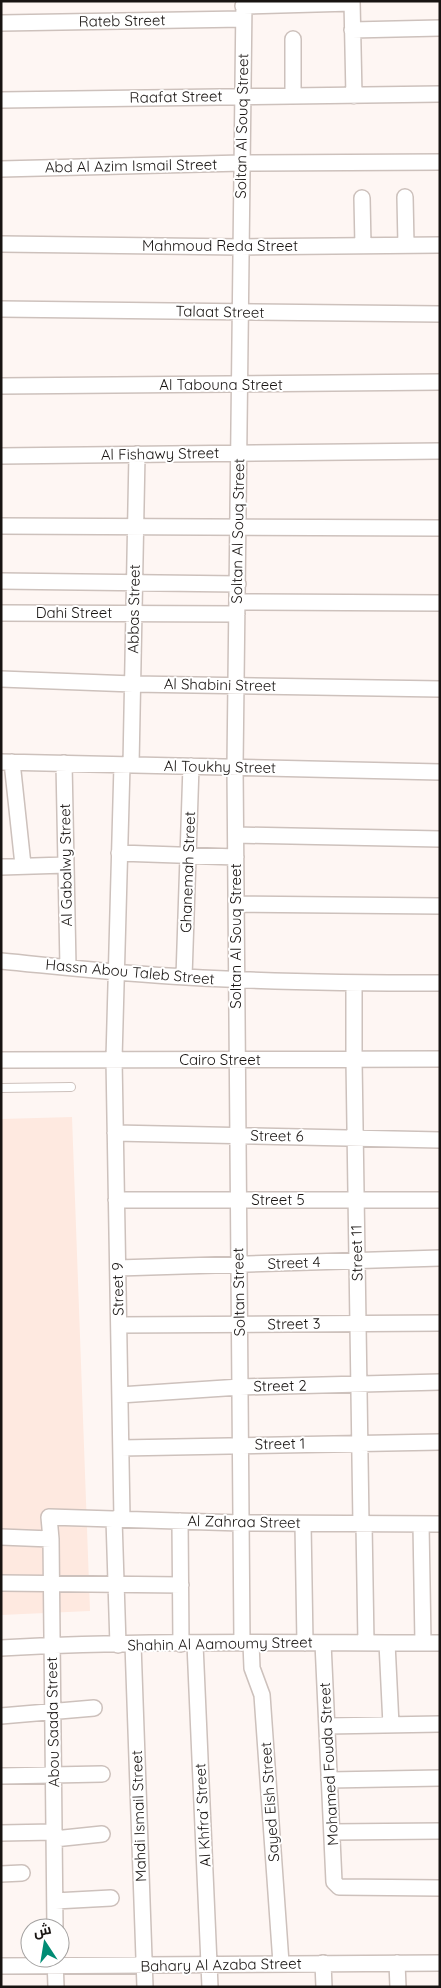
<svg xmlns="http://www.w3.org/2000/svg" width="441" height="1988" font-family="Quicksand,Cairo,sans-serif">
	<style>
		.built { fill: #fee9e0 }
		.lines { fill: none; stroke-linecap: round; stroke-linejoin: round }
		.lane-casing { stroke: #cdc1bc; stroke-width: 10 }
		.street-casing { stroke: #cdc1bc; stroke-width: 18 }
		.lane { stroke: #fff; stroke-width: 8 }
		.street { stroke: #fff; stroke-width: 15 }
		.labels { text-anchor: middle; stroke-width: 4; stroke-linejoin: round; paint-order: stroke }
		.street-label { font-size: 15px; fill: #181412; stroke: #fff }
	</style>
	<rect width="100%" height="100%" fill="#fef6f3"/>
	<path class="built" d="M72,1117L90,1611L1,1615V1119Z"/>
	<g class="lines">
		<defs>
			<path id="lane" d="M1,1088L71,1087"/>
			<path id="street" d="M352,1L354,96
				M243,6L352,3
				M1,23L243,19
				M352,30L440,28
				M293,39V95
				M1,100L440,94
				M1,169L242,163L440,162
				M405,197L406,245
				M362,198L363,246
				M1,244L241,247L440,245
				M1,309L440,314
				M1,386L440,382
				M1,456L440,451
				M1,526L440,528
				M1,581L238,584
				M237,602L440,603
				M1,613L237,614
				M1,679L133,684L440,689
				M1,762L440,772
				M12,762L23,865
				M64,763L68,967
				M122,765L114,1059L122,1519
				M131,765L137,454
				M236,835L440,839
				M119,853L236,857
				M1,867L66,865
				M236,904L440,906
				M1,961C63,967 124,974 186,977C271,982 355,983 440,983
				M184,977L191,766
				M354,983V1060L361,1524
				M1,1060L440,1059
				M115,1133L440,1140
				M116,1200H440
				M118,1268L440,1258
				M119,1325L440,1323
				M120,1395L240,1387L440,1382
				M121,1448L440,1442
				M114,1519L118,1645
				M180,1521L181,1644
				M303,1524L305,1643
				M364,1524L366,1643
				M421,1524L423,1643
				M1,1537L51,1539
				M1,1583L181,1585
				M242,1643L235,767L244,1
				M251,1643L252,1668L262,1695L281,1963
				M323,1643L334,1882L339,1887L440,1888
				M387,1643L391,1725
				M133,1644L145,1987
				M195,1644L210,1987
				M1,1648C147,1640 294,1643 440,1643
				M1,1716L94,1708
				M327,1726L440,1724
				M1,1776L102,1774
				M329,1780L440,1778
				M332,1832L440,1831
				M1,1833L54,1832
				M54,1839L102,1834
				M1,1874L22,1873
				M55,1901L111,1898
				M55,1928L51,1539L49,1517L241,1523L440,1524
				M55,1958L56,1987
				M323,1963L324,1987
				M397,1963L398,1987
				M1,1966L440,1963"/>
		</defs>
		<use href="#lane" class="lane-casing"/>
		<use href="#street" class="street-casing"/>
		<use href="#lane" class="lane"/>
		<use href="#street" class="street"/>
	</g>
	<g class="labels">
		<g class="street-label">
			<text transform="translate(122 21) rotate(-1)" y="5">Rateb Street</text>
			<text transform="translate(176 97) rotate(-1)" y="5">Raafat Street</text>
			<text transform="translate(242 126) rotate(-89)" y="5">Soltan Al Souq Street</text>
			<text transform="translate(131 166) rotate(-1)" y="5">Abd Al Azim Ismail Street</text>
			<text x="220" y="251">Mahmoud Reda Street</text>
			<text transform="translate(220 312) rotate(1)" y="5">Talaat Street</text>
			<text x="221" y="390">Al Tabouna Street</text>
			<text transform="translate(160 454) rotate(-1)" y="5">Al Fishawy Street</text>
			<text transform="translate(238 531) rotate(-89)" y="5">Soltan Al Souq Street</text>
			<text transform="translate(134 609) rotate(-89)" y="5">Abbas Street</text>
			<text x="74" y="618">Dahi Street</text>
			<text transform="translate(220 685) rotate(1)" y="5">Al Shabini Street</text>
			<text transform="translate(220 767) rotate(1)" y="5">Al Toukhy Street</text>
			<text transform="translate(66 865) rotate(-91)" y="5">Al Gabalwy Street</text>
			<text transform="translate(188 872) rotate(-88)" y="5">Ghanemah Street</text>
			<text transform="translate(236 936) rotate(-90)" y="5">Soltan Al Souq Street</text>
			<text transform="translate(130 972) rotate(5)" y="5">Hassn Abou Taleb Street</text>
			<text x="220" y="1065">Cairo Street</text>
			<text transform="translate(277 1136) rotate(1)" y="5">Street 6</text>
			<text x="278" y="1205">Street 5</text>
			<text transform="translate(357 1253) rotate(-91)" y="5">Street 11</text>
			<text transform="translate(294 1263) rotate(-2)" y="5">Street 4</text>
			<text transform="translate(118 1289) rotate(-91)" y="5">Street 9</text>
			<text transform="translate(239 1292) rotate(-91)" y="5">Soltan Street</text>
			<text transform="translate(294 1324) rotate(-1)" y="5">Street 3</text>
			<text transform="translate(280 1386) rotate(-1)" y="5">Street 2</text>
			<text transform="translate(280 1444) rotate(-1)" y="5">Street 1</text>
			<text transform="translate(244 1522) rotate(1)" y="5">Al Zahraa Street</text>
			<text transform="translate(220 1644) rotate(-1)" y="5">Shahin Al Aamoumy Street</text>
			<text transform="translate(53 1722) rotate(-91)" y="5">Abou Saada Street</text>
			<text transform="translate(329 1764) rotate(-93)" y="5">Mohamed Fouda Street</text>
			<text transform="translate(270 1802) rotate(-94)" y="5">Sayed Eish Street</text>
			<text transform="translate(203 1815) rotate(-93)" y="5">Al Khfra’ Street</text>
			<text transform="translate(139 1816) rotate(-92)" y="5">Mahdi Ismail Street</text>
			<text transform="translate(221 1965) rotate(-1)" y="5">Bahary Al Azaba Street</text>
		</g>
	</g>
	<rect width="441" height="1988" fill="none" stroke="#181412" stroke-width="5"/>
	<g transform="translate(45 1943) rotate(348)"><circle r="24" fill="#ffffff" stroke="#a3a1a0"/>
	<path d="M0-4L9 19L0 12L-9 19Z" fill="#008c74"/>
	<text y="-8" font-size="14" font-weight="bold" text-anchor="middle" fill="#181412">ش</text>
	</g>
</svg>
